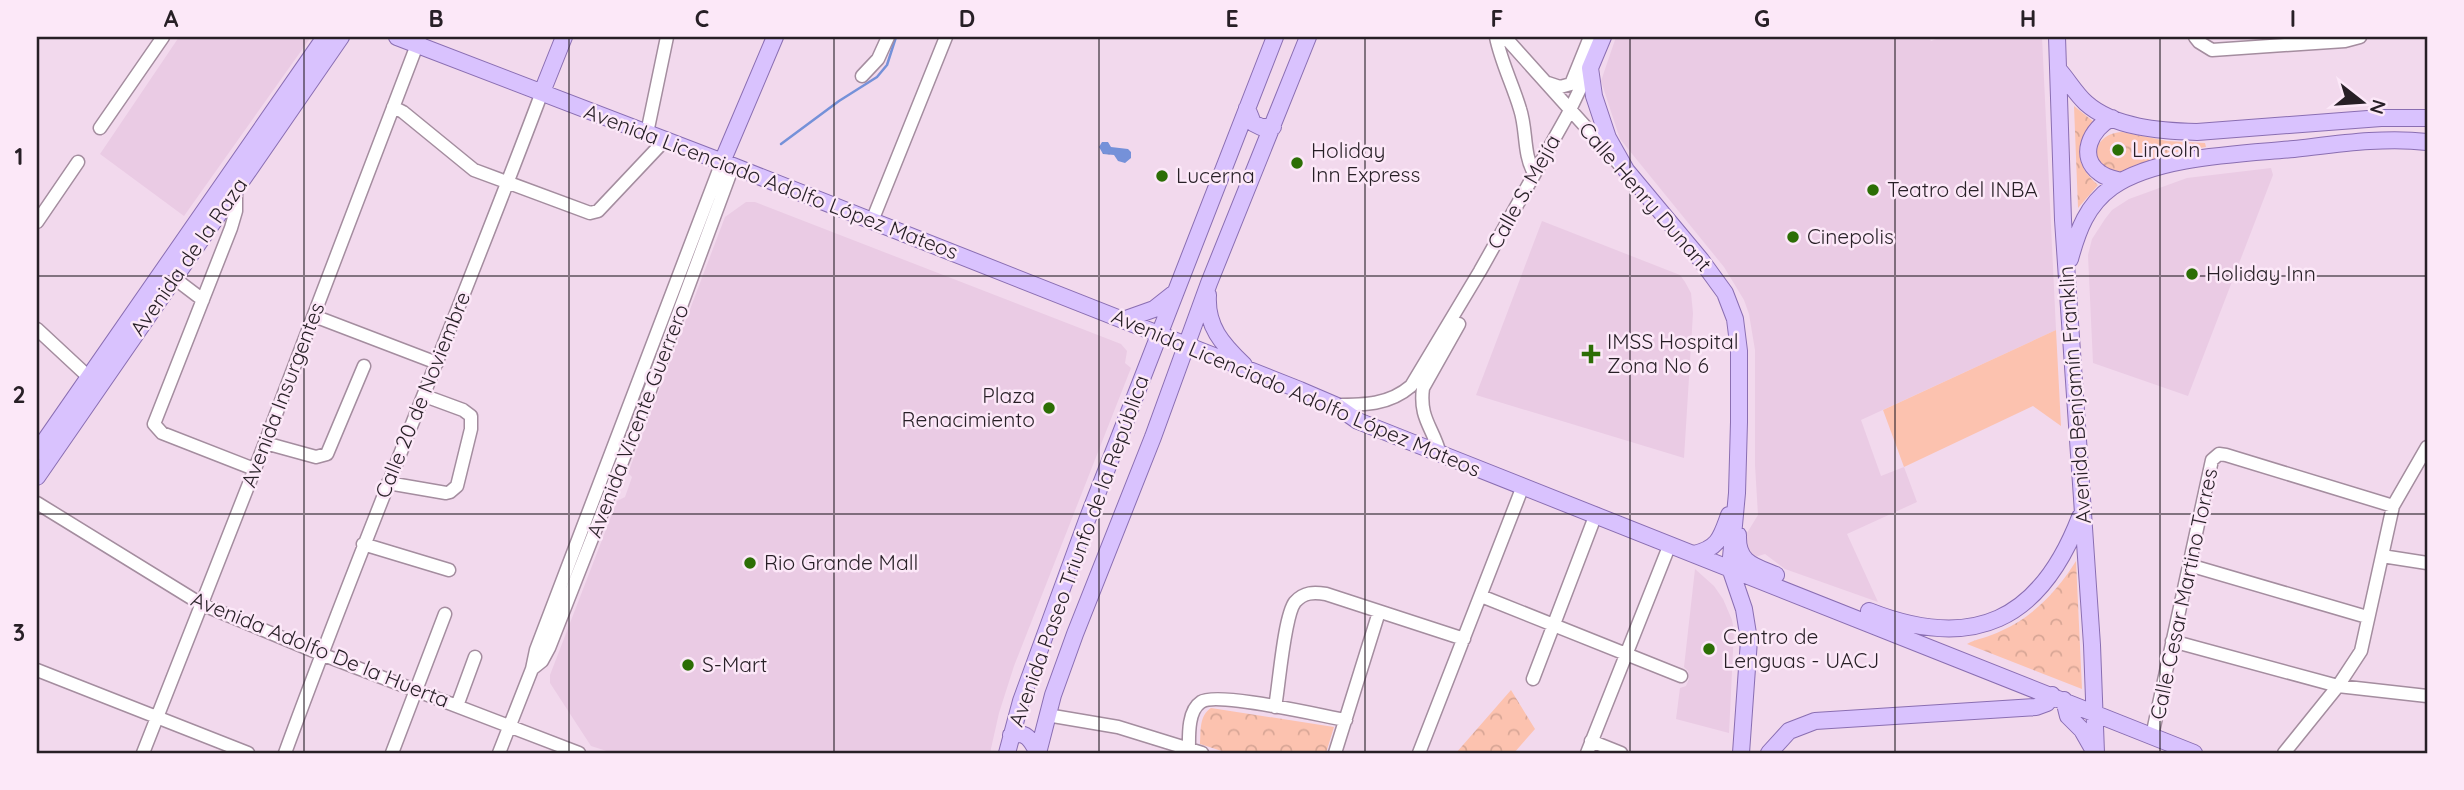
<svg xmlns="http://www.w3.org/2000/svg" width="2464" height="790" font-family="Quicksand,sans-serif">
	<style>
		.built { fill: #eacbe4 }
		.grass { fill: #fcc2af }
		.forest { fill: url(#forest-crowns) }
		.water { fill: url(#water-ripples) }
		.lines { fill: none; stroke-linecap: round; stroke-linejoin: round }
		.stream { stroke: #7591d9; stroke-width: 2.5 }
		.minor-casing { stroke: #a48d9f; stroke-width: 15 }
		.major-casing { stroke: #8a6eb2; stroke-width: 18 }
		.minor { stroke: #fff; stroke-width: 12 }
		.major { stroke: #d9c2fe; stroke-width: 16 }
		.grid { fill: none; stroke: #271f26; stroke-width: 2; stroke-opacity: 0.55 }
		.poi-dot { fill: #2c6e05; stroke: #fce8f8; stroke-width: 2.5 }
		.labels { text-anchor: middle; stroke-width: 5; stroke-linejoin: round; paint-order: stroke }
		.poi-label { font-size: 21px; fill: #271f26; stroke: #fce8f8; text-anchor: start }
		.street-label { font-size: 21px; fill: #271f26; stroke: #fce8f8 }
		.neatline { fill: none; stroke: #271f26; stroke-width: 2.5 }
		.grid-label { font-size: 23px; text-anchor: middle; font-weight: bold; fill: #271f26 }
	</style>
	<defs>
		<pattern id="forest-crowns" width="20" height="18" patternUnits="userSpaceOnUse" patternTransform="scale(1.75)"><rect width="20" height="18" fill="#fcc2af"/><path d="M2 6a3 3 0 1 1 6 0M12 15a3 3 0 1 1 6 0" fill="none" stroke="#d8a696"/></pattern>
		<pattern id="water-ripples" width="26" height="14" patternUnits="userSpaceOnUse" patternTransform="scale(1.75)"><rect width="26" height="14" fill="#7591d9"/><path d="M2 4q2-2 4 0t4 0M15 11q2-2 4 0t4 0" fill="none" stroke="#6076b0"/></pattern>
	</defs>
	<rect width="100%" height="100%" fill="#f2d9ed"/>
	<path class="built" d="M179,37H311L184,216L100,154Z
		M1616,37H1929L1931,41L1941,37H2042L2056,330L1861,420L1881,476L1904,467L1917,502L1847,534L1878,602L1785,569L1765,554L1755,557L1746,550L1747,533L1758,515L1755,465V350L1749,314L1744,300L1724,267L1620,139L1601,81Z
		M2271,168L2273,175L2188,396L2093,363L2088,255L2092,239L2105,219L2112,210L2129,199L2187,178Z
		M746,202H755L1121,344L1127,351L1125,363L1131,368L1014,666L999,713L990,753H613L591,746L550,683V675L617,501L625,497L632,477L628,473L725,217Z
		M1542,221L1680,275L1685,282L1691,293L1693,313L1684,458L1476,395Z
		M1695,569L1714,586L1723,599L1732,620L1734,631L1729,733L1676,719L1680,688L1686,686L1689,679L1688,671L1684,667Z"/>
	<path class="grass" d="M2056,330L2061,426L2033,406L1904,467L1883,410Z"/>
	<path class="forest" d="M2074,106L2094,122C2075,147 2074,164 2098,185L2078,208Z
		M2122,132L2167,141L2205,143L2206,147L2180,151L2123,172C2088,173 2088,134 2122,132Z
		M2076,561L2082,689L1967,644C1975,639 1990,637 2001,631C2033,617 2058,590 2076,561Z
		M1511,690L1535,729L1514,753H1456Z
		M1211,708L1334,727L1326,753H1228L1200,744C1201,730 1199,716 1211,708Z"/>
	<path class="water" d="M1102,142H1108L1111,147L1128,149L1131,152V158L1125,163L1118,161L1114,155L1103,154L1099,147Z"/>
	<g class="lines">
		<path class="stream" d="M781,144L839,101L877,77L887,65L896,37"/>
		<defs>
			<path id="minor" d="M1496,37C1501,62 1513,85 1520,109C1527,130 1523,154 1534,173
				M1505,37L1619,164
				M2195,37L2199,42L2212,50L2345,41L2360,37
				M862,76L878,59L888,37
				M1548,83L1560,87L1571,84L1590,37
				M393,107L403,112L474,170L590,213L598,211L665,140
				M100,128L163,37
				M647,133L667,37
				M236,188V211L231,228L154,424L162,433L254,469
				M872,221L946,37
				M37,222L78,162
				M174,278L203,300
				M314,316L437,363
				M37,329L94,382
				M1335,405C1364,405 1389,405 1411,386L1480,271L1567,116L1590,68
				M265,443L316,457L327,454L364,366
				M1440,454C1433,427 1419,419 1423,388L1459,324
				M388,483L446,493L450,492L457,486L471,429V416L463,410L425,396
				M37,503L201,604L321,654L579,753
				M363,544L449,570
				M2382,556L2427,563
				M2189,565L2367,617
				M1481,596L1681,676
				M2172,641L2338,686L2427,696
				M532,669L542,661L549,648L646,401L733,166
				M37,670L248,753
				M1533,679L1596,514
				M457,706L475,657
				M1275,707C1279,686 1284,616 1295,602C1304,592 1314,592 1326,594L1464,639
				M1047,715L1118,727L1202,753
				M2152,736L2212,460L2219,454L2226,455L2393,506
				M1591,741L1621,753
				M143,753L265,443L420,37
				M285,753C366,531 459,313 542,92
				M392,753L445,614
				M499,753L532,669L536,650L722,162
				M1189,753C1189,738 1187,711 1201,702C1217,691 1322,716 1346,720
				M1335,753L1379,612
				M1419,753L1523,486
				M1587,753L1670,544
				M2284,753L2338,686L2361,651L2393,506L2427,447"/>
			<path id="major" d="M397,37L733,166L1300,390L1335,405L1358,421L2194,753
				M1603,37L1590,68L1594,96L1608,138L1626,170L1701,260L1725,293L1735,319L1739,351V422L1737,493L1730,568L1744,609L1749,640L1741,753
				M2057,37L2063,220L2092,645L2096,753
				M2058,69C2068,80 2075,93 2086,103C2114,128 2161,131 2197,132L2381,118H2427
				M542,92L564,37
				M1247,108L1253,123L1261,127H1273
				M2112,118C2091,128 2077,157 2100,173C2106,178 2114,179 2121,181
				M722,162L775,37
				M2070,259C2078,230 2087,205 2112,187C2156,156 2241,154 2294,149C2338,144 2383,137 2427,142
				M1208,295C1206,326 1222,344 1244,365
				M1123,320L1154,309L1173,294
				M37,452L325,37
				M37,477L341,37
				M1738,535C1737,563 1754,566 1776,575
				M1694,554C1719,548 1721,537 1729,515
				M1869,611C1973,652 2040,621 2080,517
				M2064,700L2068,716L2082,730L2094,751
				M1011,735C1027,731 1031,740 1038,753
				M1007,753L1021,701L1087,520L1275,37
				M1038,753L1053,695L1075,634L1153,437L1209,283L1308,37
				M1769,753L1789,731L1815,721L2036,707L2047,703L2052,695"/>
		</defs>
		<use href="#minor" class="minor-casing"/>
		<use href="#major" class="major-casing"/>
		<use href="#minor" class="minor"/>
		<use href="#major" class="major"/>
	</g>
	<path class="grid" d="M304,37V753M569,37V753M834,37V753M1099,37V753M1365,37V753M1630,37V753M1895,37V753M2160,37V753M37,276H2427M37,514H2427"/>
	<g class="poi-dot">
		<circle cx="2118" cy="150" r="7"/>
		<circle cx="1297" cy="163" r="7"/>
		<circle cx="1162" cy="176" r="7"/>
		<circle cx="1873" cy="190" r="7"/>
		<circle cx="1793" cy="237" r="7"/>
		<circle cx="2192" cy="274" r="7"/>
		<path d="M1587.5 343.5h7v7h7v7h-7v7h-7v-7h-7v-7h7z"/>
		<circle cx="1049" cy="408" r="7"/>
		<circle cx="750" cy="563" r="7"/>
		<circle cx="1709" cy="649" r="7"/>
		<circle cx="688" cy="665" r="7"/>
	</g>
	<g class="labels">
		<g class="poi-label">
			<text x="2132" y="157">Lincoln</text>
			<text x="1311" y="158">Holiday<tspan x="1311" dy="24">Inn Express</tspan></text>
			<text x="1176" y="183">Lucerna</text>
			<text x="1887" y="197">Teatro del INBA</text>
			<text x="1807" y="244">Cinepolis</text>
			<text x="2206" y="281">Holiday Inn</text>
			<text x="1607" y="349">IMSS Hospital<tspan x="1607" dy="24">Zona No 6</tspan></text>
			<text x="1035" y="403" text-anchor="end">Plaza<tspan x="1035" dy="24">Renacimiento</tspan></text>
			<text x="764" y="570">Rio Grande Mall</text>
			<text x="1723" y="644">Centro de<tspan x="1723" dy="24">Lenguas - UACJ</tspan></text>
			<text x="702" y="672">S-Mart</text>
		</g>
		<g class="street-label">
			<text transform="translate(771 182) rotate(21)" y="7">Avenida Licenciado Adolfo López Mateos</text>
			<text transform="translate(1524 192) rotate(-61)" y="7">Calle S. Mejía</text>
			<text transform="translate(1645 197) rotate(49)" y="7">Calle Henry Dunant</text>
			<text transform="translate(189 257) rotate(-55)" y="7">Avenida de la Raza</text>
			<text transform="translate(1296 393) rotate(23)" y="7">Avenida Licenciado Adolfo López Mateos</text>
			<text transform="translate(283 395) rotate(-69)" y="7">Avenida Insurgentes</text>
			<text transform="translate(423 395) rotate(-68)" y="7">Calle 20 de Noviembre</text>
			<text transform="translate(2075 395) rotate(-94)" y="7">Avenida Benjamín Franklin</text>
			<text transform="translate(638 421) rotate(-69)" y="7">Avenida Vicente Guerrero</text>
			<text transform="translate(1079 551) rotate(-70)" y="7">Avenida Paseo Triunfo de la República</text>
			<text transform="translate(2184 594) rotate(-78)" y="7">Calle Cesar Martino Torres</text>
			<text transform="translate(320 650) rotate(22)" y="7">Avenida Adolfo De la Huerta</text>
		</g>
	</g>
	<rect width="2464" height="790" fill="none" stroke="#fce8f8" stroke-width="77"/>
	<g transform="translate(2362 102) rotate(107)" stroke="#fce8f8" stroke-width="5" paint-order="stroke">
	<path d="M0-5L12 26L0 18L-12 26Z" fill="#271f26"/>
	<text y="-10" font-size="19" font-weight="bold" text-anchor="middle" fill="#271f26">N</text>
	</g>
	<rect x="38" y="38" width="2388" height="714" class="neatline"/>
	<g class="grid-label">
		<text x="171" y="27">A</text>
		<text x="436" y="27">B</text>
		<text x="702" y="27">C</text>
		<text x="967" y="27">D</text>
		<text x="1232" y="27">E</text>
		<text x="1497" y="27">F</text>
		<text x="1762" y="27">G</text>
		<text x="2028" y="27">H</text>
		<text x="2293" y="27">I</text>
		<text x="19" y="165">1</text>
		<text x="19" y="403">2</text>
		<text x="19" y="641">3</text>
	</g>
</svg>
